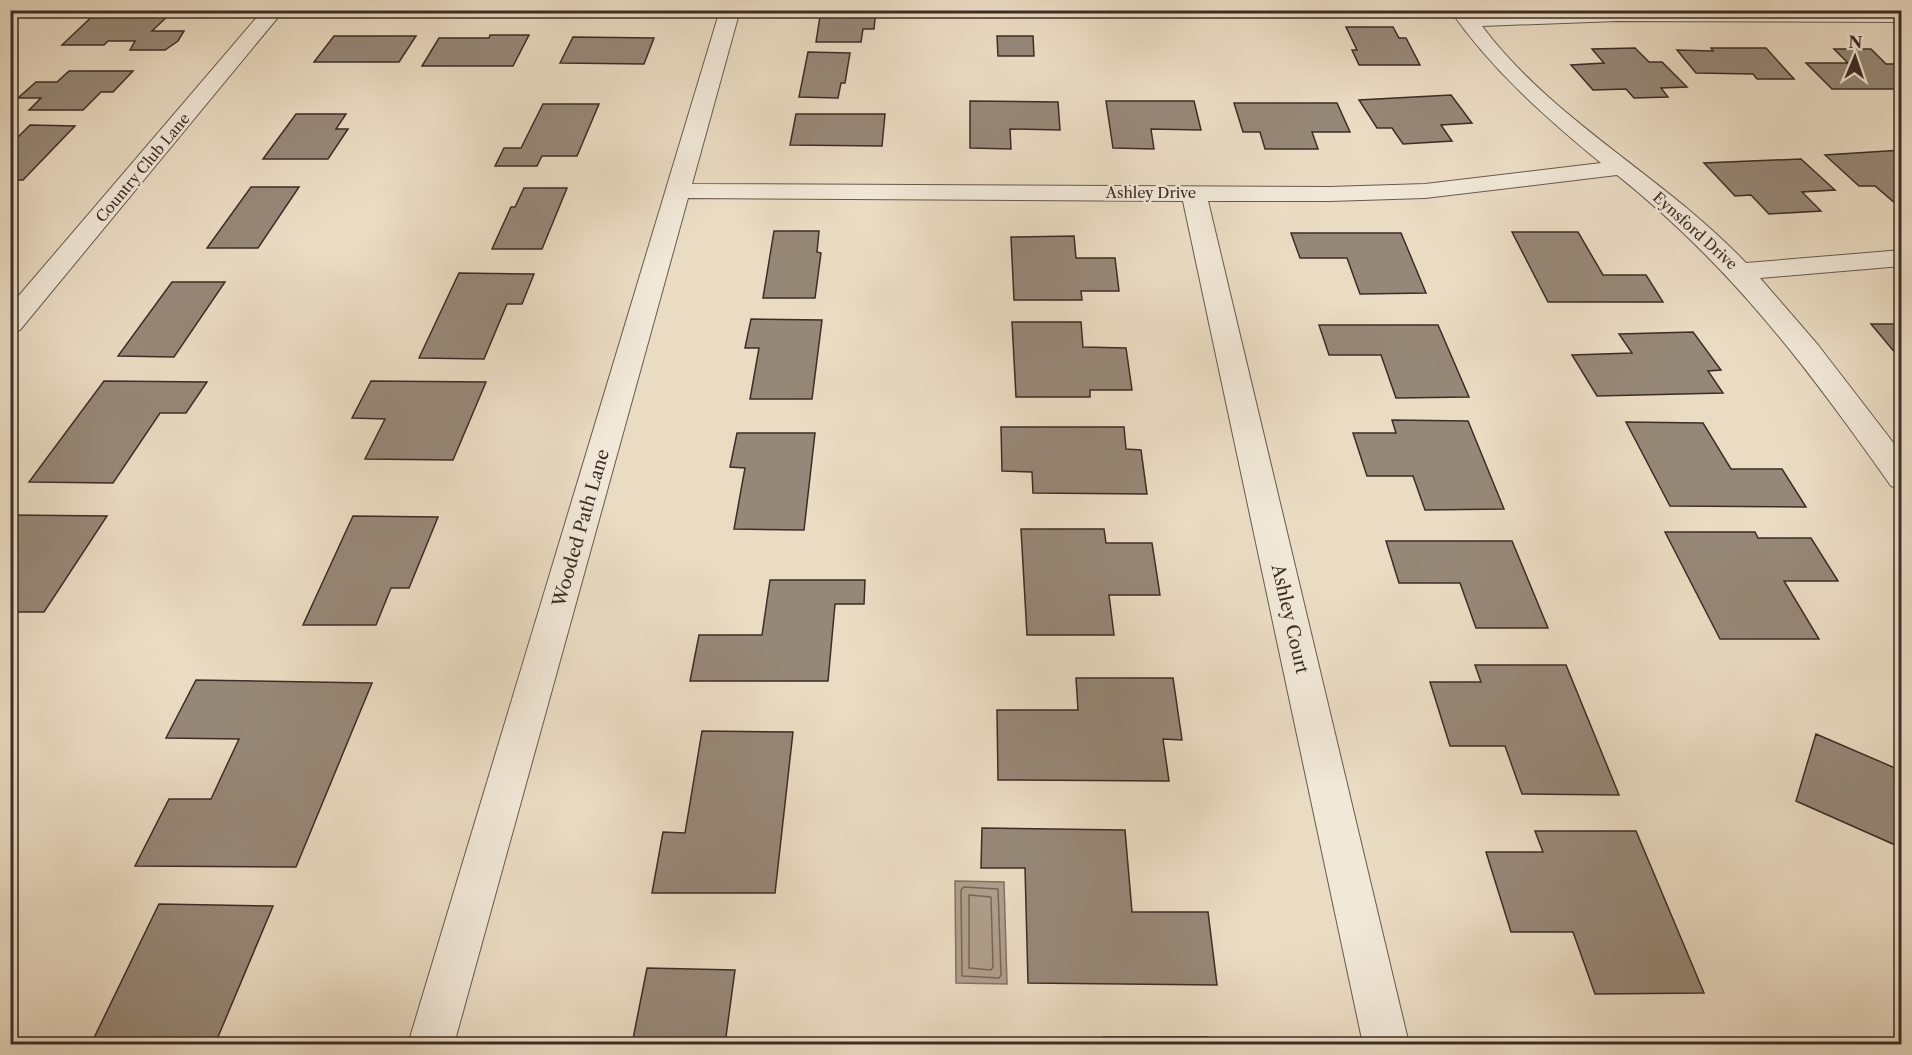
<svg xmlns="http://www.w3.org/2000/svg" width="1912" height="1055" font-family="'Libre Caslon Text',serif">
	<style>
		.water { fill: #afa08e; stroke: #817264; stroke-width: 1.5 }
		.lines { fill: none; stroke-linecap: round; stroke-linejoin: round }
		.shore { stroke: #76665a; stroke-width: 1.5 }
		.building { fill: #968878; stroke: #3c2d26; stroke-width: 1.5 }
		.minor-casing { stroke: #68594d; stroke-width: 2 }
		.minor { fill: #f1e8d8; fill-rule: evenodd }
		.labels { text-anchor: middle; stroke-width: 5; stroke-linejoin: round; paint-order: stroke }
		.far-street-label { font-size: 15px; fill: #3c2d26; stroke: #f1e8d8 }
		.street-label { font-size: 18px; fill: #3c2d26; stroke: #f1e8d8 }
	</style>
	<rect width="100%" height="100%" fill="#eadcc3"/>
	<filter id="stains"><feTurbulence type="fractalNoise" baseFrequency=".00333" numOctaves="4"/><feColorMatrix values="0 0 0 0 .2 0 0 0 0 .09 0 0 0 0 .02 0 0 0 .5 -.17"/></filter>
	<radialGradient id="worn" r=".72"><stop offset=".6" stop-color="#630" stop-opacity="0"/><stop offset="1" stop-color="#630" stop-opacity=".3"/></radialGradient>
	<path class="water" d="M955,881L1004,882L1007,984L956,983Z"/>
	<g class="lines">
		<path class="shore" d="M964,887L998,889L1001,975L999,978L962,976L961,890Z
			M969,895L991,897L993,967L991,970L969,968Z"/>
	</g>
	<path class="building" d="M99,10L172,12L152,31H184L178,41L165,50H130L135,41H108L104,45H62Z
		M821,10H876L874,29H863L861,42H816Z
		M1346,27H1393L1399,38H1406L1420,65H1359L1352,50H1357Z
		M490,35H529L513,66H422L439,38H489Z
		M334,36H416L399,62H314Z
		M997,36H1033L1034,56H998Z
		M573,37L654,38L644,64L560,63Z
		M1635,48L1649,62H1662L1687,87L1661,88L1668,97L1634,98L1626,89L1593,90L1571,65L1604,63L1592,49Z
		M1711,48H1766L1794,79H1757L1753,74L1696,73L1677,50L1713,51Z
		M1834,49H1871L1886,64H1900L1902,89H1832L1806,63H1848Z
		M808,52L850,53L845,83H841L838,98L799,97Z
		M69,71H133L113,92H101L83,110H29L41,98H18L36,82H57Z
		M1451,95L1472,123L1441,125L1452,141L1403,144L1392,128H1377L1359,100Z
		M970,101L1058,102L1060,130L1010,129L1011,149L970,148Z
		M1106,101H1194L1201,130L1151,129L1154,149L1113,148Z
		M1234,103H1337L1350,132H1312L1318,149H1265L1260,132H1243Z
		M543,104H599L577,156H542L537,166H495L504,148H521Z
		M296,114H346L336,129H348L328,159H263Z
		M796,114H885L882,146L790,145Z
		M30,125L75,126L23,180H10V145Z
		M1902,150V204H1896L1875,186H1859L1825,155Z
		M1801,159L1835,190L1802,192L1821,211L1769,214L1751,195L1735,196L1704,163Z
		M251,187H299L258,248H207Z
		M524,188H567L542,249H492L511,207H515Z
		M774,231H819L817,252L821,253L815,298H763Z
		M1512,232H1578L1603,275H1646L1663,302H1548Z
		M1291,233H1401L1426,293L1360,294L1347,258H1300Z
		M1074,236L1076,258H1115L1119,291H1081L1082,300H1014L1011,237Z
		M459,273L534,274L522,304H507L484,359L419,358Z
		M172,282H225L174,357L118,356Z
		M751,319L822,320L812,399H750L759,348H745Z
		M1012,322H1081L1083,347L1126,348L1132,390H1090V397H1016Z
		M1871,324H1902V361Z
		M1319,325H1438L1469,397L1396,398L1381,355H1329Z
		M1693,332L1721,370L1708,371L1723,393L1597,396L1572,355L1632,353L1619,334Z
		M104,381L207,382L186,413H160L113,483L29,482Z
		M371,381L486,382L453,460L365,459L385,419L352,418Z
		M1392,420L1468,421L1504,509L1425,510L1413,476H1367L1353,433H1396Z
		M1626,422L1703,423L1731,469H1782L1806,507L1670,506Z
		M1001,427H1124L1126,449L1141,450L1147,494L1033,493L1032,472L1002,471Z
		M737,433H815L804,530L734,529L745,468L730,467Z
		M10,515L107,516L44,612H10Z
		M353,516L438,517L409,588H391L376,625H303Z
		M1021,529H1104L1106,543H1152L1160,595H1109L1114,635H1027Z
		M1665,532H1755L1758,538H1811L1838,581H1784L1819,639H1720Z
		M1386,541H1512L1548,628H1476L1460,583H1399Z
		M770,580H865L864,604H835L828,681H690L699,635H762Z
		M1475,665H1566L1619,795L1522,794L1505,746H1450L1430,682H1481Z
		M1076,678H1173L1182,740L1163,739L1169,781L998,780L997,710H1078Z
		M196,680L372,683L296,867L135,866L169,799H211L239,739L166,738Z
		M702,731L793,732L775,893H652L663,832L685,833Z
		M1816,734L1902,771V848L1796,801Z
		M982,828L1125,830L1132,912H1208L1217,985L1028,983L1025,868H981Z
		M1535,831H1636L1704,993L1595,994L1573,932H1511L1486,852H1543Z
		M159,904L273,906L215,1044H91Z
		M647,968L735,970L725,1044H632Z
		M1103,1037H1208L1209,1044H1104Z"/>
	<g class="lines">
		<defs>
			<path id="minor" d="M263,10H284L20,330L10,332V306Z
				M720,10H740L692,184L1330,187L1425,184L1601,163C1545,117 1491,69 1450,10H1471L1473,14L1568,10H1902V22L1617,21L1482,26C1553,121 1665,177 1746,263L1902,250V266L1760,278L1818,345L1902,454V489L1891,486C1807,367 1731,266 1617,175L1425,198L1330,201H1208L1409,1044H1363L1183,201L688,198L454,1044H408Z"/>
		</defs>
		<use href="#minor" class="minor-casing"/>
		<use href="#minor" class="minor"/>
	</g>
	<g class="labels">
		<g class="far-street-label">
			<text transform="translate(143 168) rotate(-50)" y="5">Country Club Lane</text>
			<text x="1151" y="198">Ashley Drive</text>
			<text transform="translate(1695 231) rotate(42)" y="5">Eynsford Drive</text>
		</g>
		<g class="street-label">
			<text transform="translate(581 528) rotate(-74)" y="6">Wooded Path Lane</text>
			<text transform="translate(1290 619) rotate(77)" y="6">Ashley Court</text>
		</g>
	</g>
	<rect width="1912" height="1055" fill="none" stroke="#eadcc3" stroke-width="36"/>
	<rect x="12" y="12" width="1888" height="1031" fill="none" stroke="#3c2d26" stroke-width="3"/>
	<rect x="18" y="18" width="1876" height="1019" fill="none" stroke="#3c2d26" stroke-width="1.5"/>
	<g transform="translate(1855 57) rotate(2)" stroke="#f1e8d8" stroke-width="4.5" paint-order="stroke">
	<path d="M0-4.5L10 22L0 15L-10 22Z" fill="#3c2d26"/>
	<text y="-9" font-size="16" font-weight="bold" text-anchor="middle" fill="#3c2d26">N</text>
	</g>
	<rect width="100%" height="100%" filter="url(#stains)"/>
	<rect width="100%" height="100%" fill="url(#worn)"/>
</svg>
